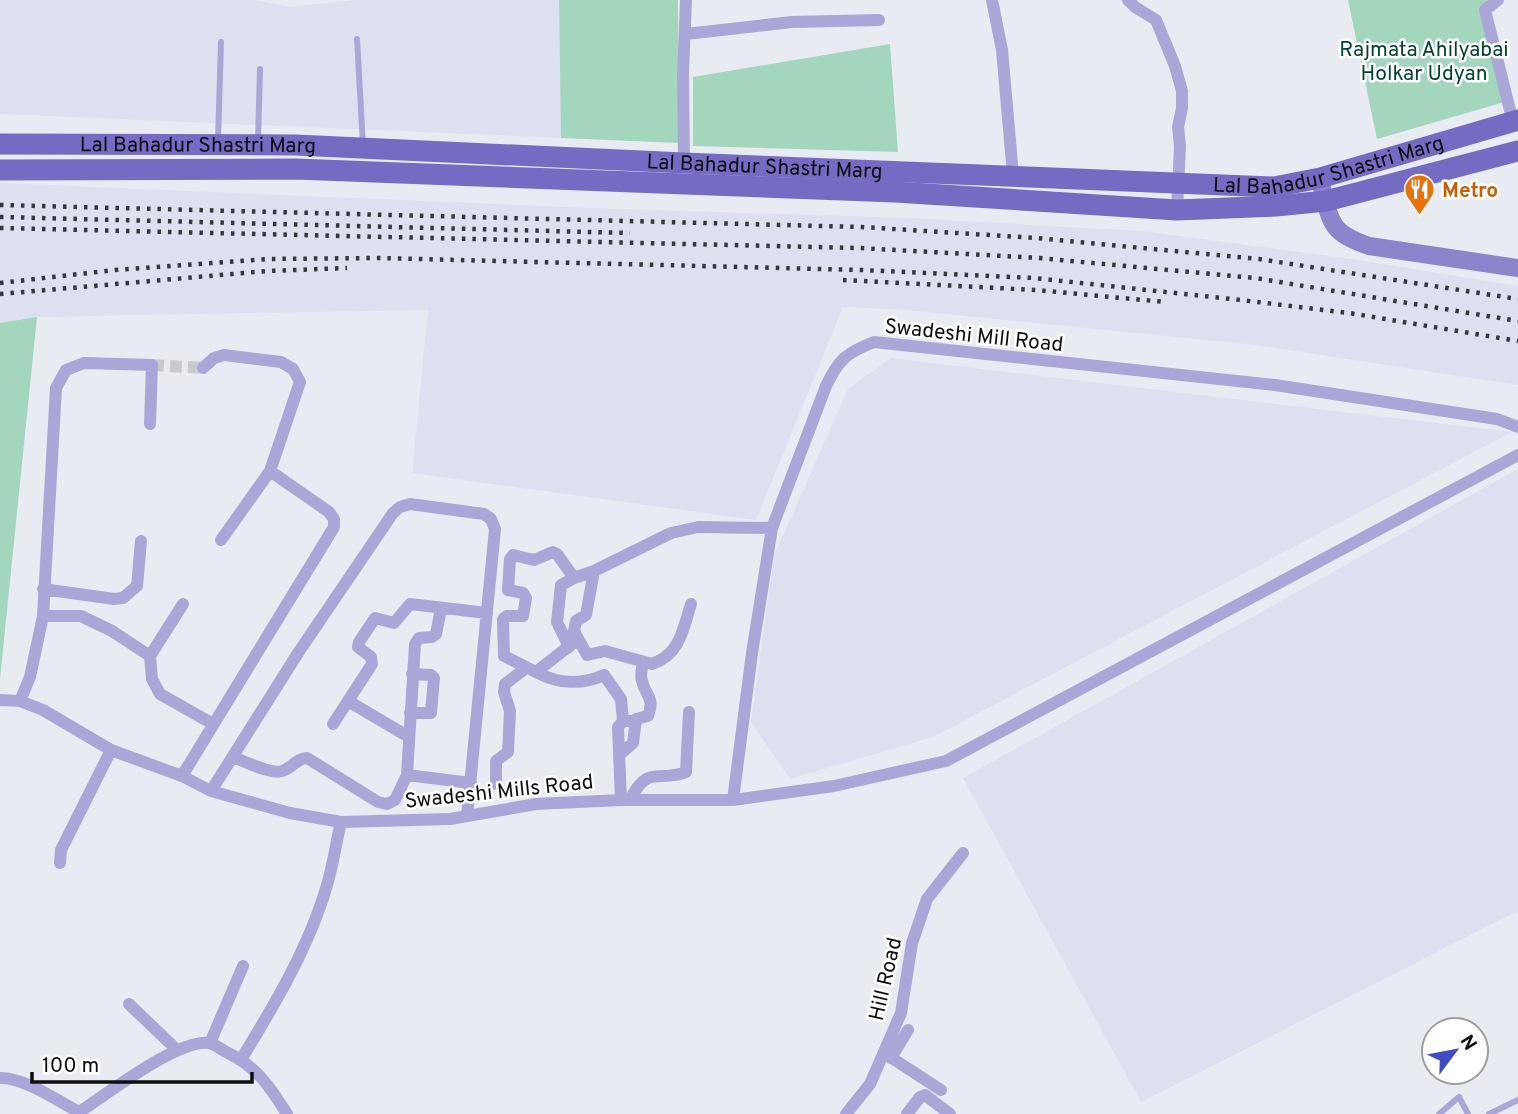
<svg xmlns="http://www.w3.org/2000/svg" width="1518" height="1114" font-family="Overpass,sans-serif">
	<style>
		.built { fill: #dde1ef }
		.green { fill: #a4d6be }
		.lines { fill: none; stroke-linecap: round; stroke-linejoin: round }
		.street-tunnel { stroke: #c8cad0; stroke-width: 12; stroke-dasharray: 12 6; stroke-linecap: butt }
		.lane { stroke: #aaa7d8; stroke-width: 6 }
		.street { stroke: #aaa7d8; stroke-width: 12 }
		.secondary { stroke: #8b85cc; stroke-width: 18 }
		.primary { stroke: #766bc2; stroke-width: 21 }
		.rail { stroke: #36373a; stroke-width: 4.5; stroke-dasharray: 3.5 7; stroke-linecap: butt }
		.labels { text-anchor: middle; stroke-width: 5; stroke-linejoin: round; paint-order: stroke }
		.park-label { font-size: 21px; fill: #00442d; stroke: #fff }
		.street-label { font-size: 21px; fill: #0d0e10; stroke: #fff }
		.food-label { font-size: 21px; font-weight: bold; fill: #c56008; stroke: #fff; text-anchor: start }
	</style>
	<rect width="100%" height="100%" fill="#e9ebf2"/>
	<path class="built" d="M0,0H254L291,7L354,0H559L561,138L0,114Z
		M0,183L592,208L912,218L1142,231L1352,259L1518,286V385L1256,345L907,310L843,307L756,520L412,473L428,310L37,317L0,323Z
		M891,358L1512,432L933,737L790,779L751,722L774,556L848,389Z
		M1518,469V911L1141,1102L963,778Z"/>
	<path class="green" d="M559,0H678V143L561,138Z
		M1348,0H1487L1508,101L1377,139Z
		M890,44L898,152L693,146V77Z
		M37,317L0,679V323Z"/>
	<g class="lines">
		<path class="street-tunnel" d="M152,365L203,368"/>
		<path class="lane" d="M357,39L363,145
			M218,141L221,42
			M258,141L260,69
			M1439,1114L1459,1097L1468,1114
			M1489,1114L1518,1100"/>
		<path class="street" d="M992,0L1002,50L1013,175
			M1128,0L1135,7L1156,20L1175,66L1182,91V108L1178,127L1180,146L1177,210
			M1498,0L1485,10L1513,122
			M686,34L792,22L879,20
			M684,163L683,72L686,0
			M221,540L270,471
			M43,589L114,599L123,598L137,586L141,541
			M691,604C683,629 680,655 652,664L605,651L587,655L574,631L576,621L586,615L594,571L671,533L698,527L772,528
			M43,616H81L112,631L150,656L152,679L160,694L213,724
			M577,640L536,672L504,656L503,619L507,616H523L526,598L523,593L508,590L510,559L513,555L534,560L553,552L557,554L574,578L594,571
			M569,647L557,622L561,585L574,578
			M150,656L183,604
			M536,672C558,684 582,685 604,675L621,699L623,721
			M0,700L20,701L43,710L111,750L182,776L211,791L290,813L341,822L450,819L536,804L621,800H733L834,786L946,761L1518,455
			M20,701L30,677L43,616L56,388L66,370L84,363L152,365L150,424
			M348,701L409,737
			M410,713H431L434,678L431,675L412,674
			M333,724L372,664L371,657L358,647L359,642L375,618L394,623L410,604L487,613
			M619,755L633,743L636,719L648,716C655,697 646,697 642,681C640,676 642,668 643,663
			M233,757C244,761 272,775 282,771C292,768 297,758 307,758L378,802L387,804L395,800L407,775L471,783
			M407,775L415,644L419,638L432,637L436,634L441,609
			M182,776L334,527V519L329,512L270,471L300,382L293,369L281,362L224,355L214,358L203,368
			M496,784V761L508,752L510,711L504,692L505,684L526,668
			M211,791L298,653L393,513L400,507L410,504L484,514L491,519L495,529L467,816
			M621,800L618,727L623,721H631
			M630,800C648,763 660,783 686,772L689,712
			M733,800L752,653L772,528L826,386C839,359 846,353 874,342L1275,385L1497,419L1518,427
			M60,863L61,850L111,750
			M129,1004L176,1049
			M210,1043L243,966
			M884,1053L941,1090
			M242,1058C275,1004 309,947 327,885C333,865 336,843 341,822
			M891,1058L908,1030
			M0,1078C23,1077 58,1101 79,1112
			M76,1114C105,1096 177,1039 209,1043C215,1044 222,1050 228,1053C256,1066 271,1088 287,1114
			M846,1114L870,1084L901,1013L912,943L927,899L963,853
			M907,1114L920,1097L925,1095L950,1114"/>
		<path class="secondary" d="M1322,188C1331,225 1332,233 1369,246L1518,268"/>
		<g class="primary">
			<path id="s1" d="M0,144L296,145L684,163L1274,187L1320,178L1518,120"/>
			<path d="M0,170L296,169L895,192L1177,210L1276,206L1326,201L1518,151"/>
		</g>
		<path class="rail" d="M0,205L862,227L1036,238L1259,259L1518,299
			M0,217L630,233
			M0,228L859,248L1039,258L1255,278L1518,321
			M843,280L1036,290L1165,302
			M0,283L115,270L268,259L377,258L862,270L1034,278L1241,300L1349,313L1518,341
			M0,294L267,271L347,268"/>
	</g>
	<defs>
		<symbol id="restaurant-pin" viewBox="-11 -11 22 30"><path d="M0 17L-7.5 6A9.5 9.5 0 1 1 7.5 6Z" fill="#e8710a" stroke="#fff"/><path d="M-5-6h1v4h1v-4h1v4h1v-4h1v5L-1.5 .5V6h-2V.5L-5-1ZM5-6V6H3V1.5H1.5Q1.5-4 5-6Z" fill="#fff"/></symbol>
	</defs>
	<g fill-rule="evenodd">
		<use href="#restaurant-pin" x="1402" y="172" width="35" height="47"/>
	</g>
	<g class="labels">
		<g class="park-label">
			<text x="1424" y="56">Rajmata Ahilyabai<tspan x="1424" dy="24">Holkar Udyan</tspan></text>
		</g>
		<g class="street-label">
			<text dy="7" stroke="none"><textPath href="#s1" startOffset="198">Lal Bahadur Shastri Marg</textPath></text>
			<text dy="7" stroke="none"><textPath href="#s1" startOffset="1332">Lal Bahadur Shastri Marg</textPath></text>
			<text dy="7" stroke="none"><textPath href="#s1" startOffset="765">Lal Bahadur Shastri Marg</textPath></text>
			<text transform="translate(974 335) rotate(6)" y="7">Swadeshi Mill Road</text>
			<text transform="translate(499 791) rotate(-6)" y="7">Swadeshi Mills Road</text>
			<text transform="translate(885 979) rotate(-77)" y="7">Hill Road</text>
		</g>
		<g class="food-label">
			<text x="1442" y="197">Metro</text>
		</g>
	</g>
	<g transform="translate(1455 1051) rotate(58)"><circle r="33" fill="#ffffff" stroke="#9e9f9f" stroke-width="2"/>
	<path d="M0-5L12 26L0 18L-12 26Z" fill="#3e4dc1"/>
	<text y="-10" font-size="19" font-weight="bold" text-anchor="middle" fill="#0d0e10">N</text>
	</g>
	<path d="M32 1072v10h220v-10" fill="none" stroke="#0d0e10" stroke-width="3.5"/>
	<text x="42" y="1072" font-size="21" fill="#0d0e10" stroke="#ffffff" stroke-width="5" paint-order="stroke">100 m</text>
</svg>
